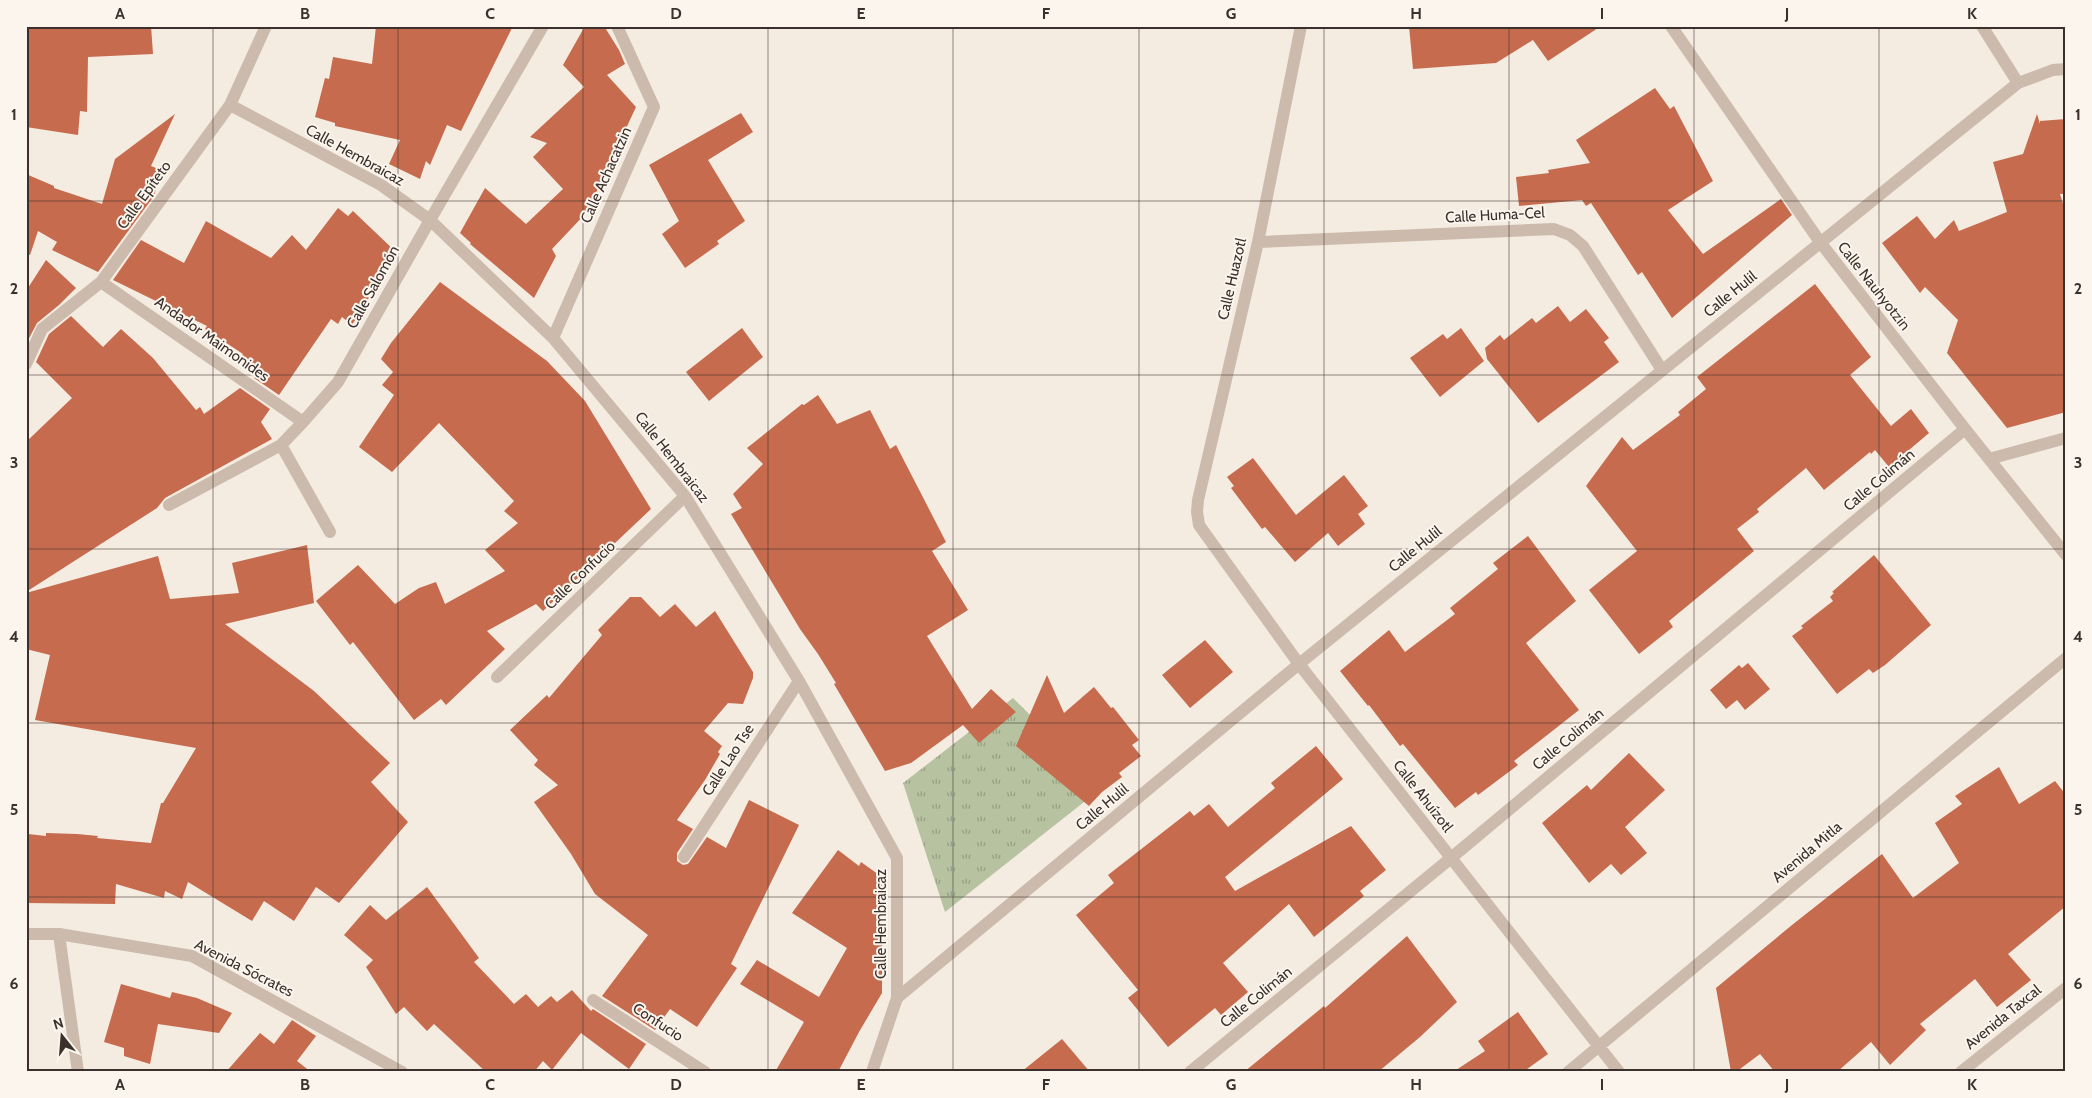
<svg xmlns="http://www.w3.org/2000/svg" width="2092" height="1098" font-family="Cabin,sans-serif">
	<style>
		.park { fill: url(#park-tufts) }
		.building { fill: #c66b4d }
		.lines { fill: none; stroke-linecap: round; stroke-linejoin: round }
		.service { stroke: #ccbbac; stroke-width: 12 }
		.minor { stroke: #ccbbac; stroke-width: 12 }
		.tertiary { stroke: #ccbbac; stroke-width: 12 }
		.grid { fill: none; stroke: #3b302b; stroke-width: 1; stroke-opacity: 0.55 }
		.labels { text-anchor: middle; stroke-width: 4; stroke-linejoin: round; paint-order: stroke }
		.street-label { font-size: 15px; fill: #3b302b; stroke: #fbf5ee }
		.neatline { fill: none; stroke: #3b302b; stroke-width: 2 }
		.grid-label { font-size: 16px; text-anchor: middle; font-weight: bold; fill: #3b302b }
	</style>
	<defs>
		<pattern id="park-tufts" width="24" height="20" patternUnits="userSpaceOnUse" patternTransform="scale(1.25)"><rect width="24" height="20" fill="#b7c3a0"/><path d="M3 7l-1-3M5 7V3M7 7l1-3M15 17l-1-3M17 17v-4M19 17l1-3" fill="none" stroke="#969f83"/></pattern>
	</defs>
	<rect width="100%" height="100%" fill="#f4ebe1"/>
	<path class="park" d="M1013,698L1103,787L945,912L903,783Z"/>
	<path class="building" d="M26,26H151L153,54L88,57L87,112L80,111L78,135L26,127Z
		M376,26H513L461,131L447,125L430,165L426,161L420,179L389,164L400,140L335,126V123L315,117L325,78L329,79L333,57L372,64Z
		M585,26H604L619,50L625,64L607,75L636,107L587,212L552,249L556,256L534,298L470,244L471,243L460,233L485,188L526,224L563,189L533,157L547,143L530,137L584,87L563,65Z
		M1409,26H1601L1548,61L1533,40L1496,63L1413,69Z
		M1655,88L1670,109L1674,106L1713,181L1668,210L1703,254L1781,199L1792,215L1672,318L1642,272L1638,275L1591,203L1586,206L1582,200L1519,206L1516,177L1549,173L1548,170L1590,163L1576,140Z
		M741,113L753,132L708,160L745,221L717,241L719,244L685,268L662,234L679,221L649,165Z
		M175,114L151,166L161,170L154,196L98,272L52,250L57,242L38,231L30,255L26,254V174L54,186V188L102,204L115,159Z
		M2037,114L2040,124V121L2066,119V194H2060L2066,213V412L2007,428L1947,353L1958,320L1925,287L1920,293L1882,243L1917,216L1935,239L1954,220L1959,231L2007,212L1993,162L2023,154Z
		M338,208L348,216L353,211L397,253L352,325L342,317L338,324L331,319L279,395L254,378L263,372L241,356L243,354L205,329L207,326L113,280L141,240L184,263L206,221L271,258L292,235L306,250Z
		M46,260L76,288L59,305L37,323L26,344V291Z
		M440,282L547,361L585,401L651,509L543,611L536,604L487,631L505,649L446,705L441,699L414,720L353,642L350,645L316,601L358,565L395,604L419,588L436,582L445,604L505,571L485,550L518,523L504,511L514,501L439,423L392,472L359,447L394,395L382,385L393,372L381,359L391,343Z
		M1815,284L1871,357L1850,375L1891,426L1911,409L1929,433L1889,467L1875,450L1871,454L1870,452L1824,490L1806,468L1757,509L1759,512L1737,529L1754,551L1669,621L1673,627L1639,654L1589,590L1637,551L1586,486L1622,437L1633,450L1680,415L1678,412L1706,389L1697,377Z
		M1558,306L1570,322L1586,309L1609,338L1604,342L1619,362L1538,423L1487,359L1485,348L1500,335L1504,340L1532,318L1536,323Z
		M71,316L103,347L121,329L153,358L196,410L200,407L204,414L240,388L270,409L261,422L272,439L165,498L157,508L26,592V442L72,398L36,362L49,334Z
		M742,328L763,357L709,401L686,372Z
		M1461,328L1484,361L1440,397L1410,358L1443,334L1447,339Z
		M818,395L837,424L870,410L890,449L896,445L946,542L932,551L968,610L927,636L972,709L991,689L1016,712L979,743L963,725L911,763L885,771L834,684L836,683L818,654L800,629L731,514L742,508L733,494L763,464L747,448L802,404L804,405Z
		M1253,458L1296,515L1344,475L1368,506L1358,514L1365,524L1338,546L1328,533L1295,562L1265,527L1262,529L1231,488L1234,486L1227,477Z
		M1528,536L1576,601L1526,643L1579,710L1514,761L1518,765L1478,795L1476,792L1455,808L1403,744L1400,746L1369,705L1368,706L1340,671L1389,630L1405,652L1455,614L1450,608L1498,569L1493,563Z
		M307,545L314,603L225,624L314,691L390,763L371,782L408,822L339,903L316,887L294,921L264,901L252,921L188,882L182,899L165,891L164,898L116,884L115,904L26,903L28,834L46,836V833L77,834L98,836L97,838L151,843L161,803H163L196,748L35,720L50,655L26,649V593L158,556L170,599L239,593L232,563Z
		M1874,555L1931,625L1885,665L1873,673L1869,669L1837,694L1792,636L1803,628L1801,626L1833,601L1830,597L1834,593L1832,592Z
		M630,597H641L660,617L675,604L696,627L715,611L753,672V678L743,704L728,703L704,731L722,746L718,752L720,754L705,780L677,820L693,829L677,853V861L683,865L688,864L707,837L726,848L749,800L799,825L731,964L737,968L697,1027L670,1009L655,1030L602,996L648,935L595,894L571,854L534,802L558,785L534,765L538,760L510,730L547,695L549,698L602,635L598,630Z
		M1205,640L1233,672L1190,708L1162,675Z
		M1748,663L1770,689L1745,710L1737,700L1726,709L1710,690L1739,665L1742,668Z
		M1047,675L1064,713L1094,687L1111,708L1113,707L1139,740L1132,745L1141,756L1119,773L1122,777L1102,792L1089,806L1016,746Z
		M1316,746L1343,779L1225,877L1235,891L1351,826L1386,870L1360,891L1364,896L1314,937L1289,904L1223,963L1248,992L1221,1015L1215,1008L1168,1047L1128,998L1138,990L1076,915L1114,883L1108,875L1190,811L1194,816L1209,804L1228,827L1275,788L1271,783Z
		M1629,753L1665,790L1625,827L1647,853L1621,875L1611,864L1589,883L1542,823L1587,785L1591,790Z
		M1999,767L2019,804L2055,781L2066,795V906L2008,954L2031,980L1997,1007L1975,979L1920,1024L1926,1030L1890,1065L1871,1042L1837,1072H1775L1760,1054L1736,1072H1731L1716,988L1792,925L1882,854L1913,898L1959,863L1935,823L1962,804L1955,796Z
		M838,850L859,866L861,862L882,877V993L859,1032L838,1072H775L804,1022L740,984L757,960L819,997L847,948L792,913Z
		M427,887L479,958L474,962L514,1004L526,994L538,1007L551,996L557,1002L572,990L591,1011L593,1009L646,1044L629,1069L581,1033L552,1070L543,1061L534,1072H486L434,1024L427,1031L404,1007L396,1014L366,967L373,960L344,935L370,905L386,920Z
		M1407,936L1457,1002L1420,1037L1378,1072H1244L1324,1006L1325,1008Z
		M121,984L170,998L172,992L197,998L232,1013L219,1033L158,1024L150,1064L124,1056V1048L104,1042Z
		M1518,1012L1548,1054L1523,1072H1453L1485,1051L1478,1041Z
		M292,1020L316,1036L297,1061L311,1072H226L260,1033L274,1044Z
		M1062,1039L1090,1072H1021Z"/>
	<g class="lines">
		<path class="service" d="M593,1000L705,1072"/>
		<path class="minor" d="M1301,26L1258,242L1198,500L1197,512L1199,525L1299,664L1619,1072
			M1671,26L1820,242L1965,429L2066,555
			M1982,26L2018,83
			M230,105L381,185L430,220L553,338L685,496L799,681L897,858V998
			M1258,242L1554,229L1570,235L1583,246L1662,370
			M101,282L303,422
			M553,338L654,107L617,26
			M26,364L42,329L101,282L230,105L266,26
			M281,445L330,532
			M1989,459L2066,438
			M169,505L281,445L303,422L338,382L430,220L543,26
			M497,677L685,496
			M684,857L799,681
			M59,934L78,1072
			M1190,1072L1451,858L1965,429
			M1568,1072L2066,658
			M1961,1072L2066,988"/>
		<path class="tertiary" d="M26,934H59L192,956L402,1072
			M872,1072L897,998L1299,664L2018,83L2053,70L2066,69"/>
	</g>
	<path class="grid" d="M213,26V1072M398,26V1072M583,26V1072M768,26V1072M953,26V1072M1139,26V1072M1324,26V1072M1509,26V1072M1694,26V1072M1879,26V1072M26,201H2066M26,375H2066M26,549H2066M26,723H2066M26,897H2066"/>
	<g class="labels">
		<g class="street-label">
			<text transform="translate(355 155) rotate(29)" y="5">Calle Hembraicaz</text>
			<text transform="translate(606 175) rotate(-66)" y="5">Calle Achacatzin</text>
			<text transform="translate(144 195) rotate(-54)" y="5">Calle Epíteto</text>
			<text transform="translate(1495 215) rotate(-3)" y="5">Calle Huma-Cel</text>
			<text transform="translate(1232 279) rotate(-77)" y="5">Calle Huazotl</text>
			<text transform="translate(1874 286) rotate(52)" y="5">Calle Nauhyotzin</text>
			<text transform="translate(373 287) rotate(-61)" y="5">Calle Salomón</text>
			<text transform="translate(1730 294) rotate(-39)" y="5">Calle Hulil</text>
			<text transform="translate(212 339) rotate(35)" y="5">Andador Maimonides</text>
			<text transform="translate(672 457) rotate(52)" y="5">Calle Hembraicaz</text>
			<text transform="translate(1879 480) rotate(-40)" y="5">Calle Colimán</text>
			<text transform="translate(1415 549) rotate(-39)" y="5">Calle Hulil</text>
			<text transform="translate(580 575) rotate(-44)" y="5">Calle Confucio</text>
			<text transform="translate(1568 739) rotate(-40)" y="5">Calle Colimán</text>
			<text transform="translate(728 760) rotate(-57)" y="5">Calle Lao Tse</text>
			<text transform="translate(1423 796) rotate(52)" y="5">Calle Ahuízotl</text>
			<text transform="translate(1102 807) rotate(-40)" y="5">Calle Hulil</text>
			<text transform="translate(1807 852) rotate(-40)" y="5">Avenida Mitla</text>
			<text transform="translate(881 924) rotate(-90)" y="5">Calle Hembraicaz</text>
			<text transform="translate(244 968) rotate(27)" y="5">Avenida Sócrates</text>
			<text transform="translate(1256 997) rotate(-39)" y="5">Calle Colimán</text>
			<text transform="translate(2003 1017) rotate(-39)" y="5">Avenida Taxcal</text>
			<text transform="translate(658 1022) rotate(33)" y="5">Confucio</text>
		</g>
	</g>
	<rect width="2092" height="1098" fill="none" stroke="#fbf5ee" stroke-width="55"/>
	<g transform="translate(62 1036) rotate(343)" stroke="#fbf5ee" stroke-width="4" paint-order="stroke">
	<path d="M0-4L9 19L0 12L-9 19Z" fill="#3b302b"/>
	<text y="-8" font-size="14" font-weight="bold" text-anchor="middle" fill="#3b302b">N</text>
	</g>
	<rect x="28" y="28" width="2036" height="1042" class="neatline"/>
	<g class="grid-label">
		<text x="120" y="19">A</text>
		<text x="305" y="19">B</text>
		<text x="490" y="19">C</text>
		<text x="676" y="19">D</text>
		<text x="861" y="19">E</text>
		<text x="1046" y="19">F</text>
		<text x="1231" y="19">G</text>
		<text x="1416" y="19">H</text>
		<text x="1602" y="19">I</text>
		<text x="1787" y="19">J</text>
		<text x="1972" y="19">K</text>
		<text x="14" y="120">1</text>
		<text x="2078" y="120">1</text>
		<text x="14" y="294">2</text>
		<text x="2078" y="294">2</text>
		<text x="14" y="468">3</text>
		<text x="2078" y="468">3</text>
		<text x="14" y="642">4</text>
		<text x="2078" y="642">4</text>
		<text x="14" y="815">5</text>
		<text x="2078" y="815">5</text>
		<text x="14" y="989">6</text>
		<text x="2078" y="989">6</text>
		<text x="120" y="1090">A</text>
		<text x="305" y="1090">B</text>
		<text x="490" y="1090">C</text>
		<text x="676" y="1090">D</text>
		<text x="861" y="1090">E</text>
		<text x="1046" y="1090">F</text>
		<text x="1231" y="1090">G</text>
		<text x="1416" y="1090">H</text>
		<text x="1602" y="1090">I</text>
		<text x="1787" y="1090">J</text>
		<text x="1972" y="1090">K</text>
	</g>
</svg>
